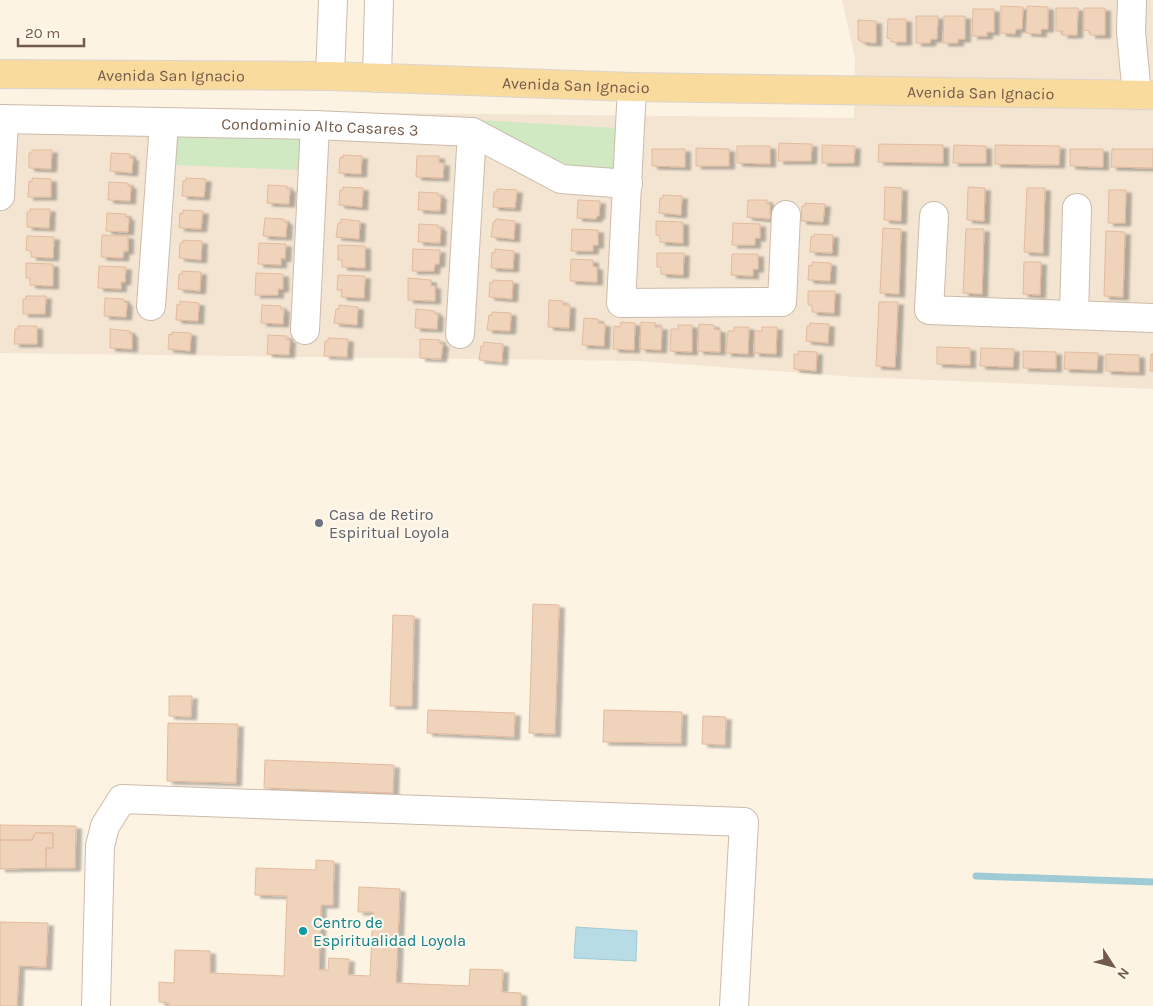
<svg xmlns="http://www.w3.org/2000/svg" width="1153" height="1006" font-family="Karla,sans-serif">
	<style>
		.residential { fill: #f3e5d2 }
		.green { fill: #d0e9c2 }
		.water { fill: #b8dce5; stroke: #9fcbd6 }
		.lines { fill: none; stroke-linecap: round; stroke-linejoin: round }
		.stream { stroke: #9fcbd6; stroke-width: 7 }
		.building { fill: #f0d3bb; stroke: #e3ba9c; filter: url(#shadow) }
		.minor-casing { stroke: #cdbbaa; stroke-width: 30 }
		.major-casing { stroke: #dbd4d0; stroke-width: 30 }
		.minor { stroke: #fff; stroke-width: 28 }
		.major { stroke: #f9db9d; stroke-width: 28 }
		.worship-dot { fill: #6b7280; stroke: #fff7e9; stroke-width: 2 }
		.culture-dot { fill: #0f9aa8; stroke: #fff7e9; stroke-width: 2 }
		.labels { text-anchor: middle; stroke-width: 4.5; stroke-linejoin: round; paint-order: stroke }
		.street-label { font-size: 16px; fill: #735a4a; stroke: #fff7e9 }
		.worship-label { font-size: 16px; fill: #5b616d; stroke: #fff7e9; text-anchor: start }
		.culture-label { font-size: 16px; fill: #0d838f; stroke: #fff7e9; text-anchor: start }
	</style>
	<defs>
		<filter id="shadow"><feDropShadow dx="5.5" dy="3" stdDeviation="1" flood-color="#0004"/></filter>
	</defs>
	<rect width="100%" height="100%" fill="#fcf3e3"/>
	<path class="residential" d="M842,0H1153V389L855,377L639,361L0,353V109L854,118L855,58Z"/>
	<path class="green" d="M479,120L617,128L615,166L609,171L564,166Z
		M177,135L301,139L299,170L175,165Z"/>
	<path class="water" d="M576,927L637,931L636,961L574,958Z"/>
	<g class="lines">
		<path class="stream" d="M976,876L1153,882"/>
	</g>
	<path class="building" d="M1001,6L1023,7L1022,29H1016L1015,34L1001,33Z
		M1027,6L1048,7V29H1041V34L1026,33Z
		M1056,8H1078L1077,35H1062L1063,31H1056Z
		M1084,8H1105V35H1090V31L1084,30Z
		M973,9H994V32H987V36H972Z
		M916,16H938L937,39H931L930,43H916Z
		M944,16H965V39H958V43H943Z
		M888,19H906V42H891V39L887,38Z
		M858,20L876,21V43L861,42V40H858Z
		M779,143L812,144L811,161H778Z
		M879,144L943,145V163L878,162Z
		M822,145L855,146L854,163H822Z
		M954,145L986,146V163H953Z
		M995,145L1060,146L1059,165L995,164Z
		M737,146H770V164L737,163Z
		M696,148L729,149V166H696Z
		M652,149H685V167L652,166Z
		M1070,149H1103V167L1070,166Z
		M1112,149H1153V168L1111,167Z
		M32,150H52L51,169L29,168V153H32Z
		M111,153L130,154V158H133L132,173L110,171Z
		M343,155L362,156L361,174L339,173L340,157L343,158Z
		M417,156H439V163H444L443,178L416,177Z
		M32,178L51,179V197H28L29,181L32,182Z
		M186,178L206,179L204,197L182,196L183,181H186Z
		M109,182L128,183V186H131L130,201L108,200Z
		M268,185L287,186V189H290L289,204L267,203Z
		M343,187L363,188L362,207L339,205L340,190H343Z
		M885,187L902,188L901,221L884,220Z
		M968,187L985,188L984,221L967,220Z
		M1027,188H1045L1043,253L1024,252Z
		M497,189L517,190L515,208L493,207L494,192H497Z
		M1109,190H1126L1125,223H1108Z
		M419,192L438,193V196H441L440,211L418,210Z
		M663,195L682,196L681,215L659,213L660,198H663Z
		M578,200L600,201L599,216H597L596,219L577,218Z
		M748,200H767V204H770V219L747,217Z
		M805,203L825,204L823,222L801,221L802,206H805Z
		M30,209H50L49,228L27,227V212H30Z
		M183,210L203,211L201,229L179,228L180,213L183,214Z
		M107,213L126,214V217L129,218L128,232L106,231Z
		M265,218L284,219V222H287L286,237L263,236Z
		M341,219L360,221L359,239L336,237L338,223H341Z
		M496,219L515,221L514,239L491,237L493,222H495Z
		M656,221L683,222V243L660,242V236L656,235Z
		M733,223L760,224V238H755V245H732Z
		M419,224L438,225V228H441L440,243L418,242Z
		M883,228L901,229L899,294L880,293Z
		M572,229L598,230V245H593V251H571Z
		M966,229H984L982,294L963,293Z
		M1106,231L1125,232L1123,297L1104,296Z
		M814,234L833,235L832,253L810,252L811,236L814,237Z
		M102,235L128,236V251H124L123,258L101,257Z
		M27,236L54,237L53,258L31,257V251L26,250Z
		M183,240L202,241L201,260L179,258L180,243H183Z
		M259,243L286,244L285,259L281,258V265L258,264Z
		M338,245L365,246V268L342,267V260H338Z
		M413,249L440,250L439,264H435L434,271H412Z
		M495,249L514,251L513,269L491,268L492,252L495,253Z
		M657,253H684L683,275L661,274V267H657Z
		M732,254H758V269H753V276L731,275Z
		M571,259L593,260V267H597V282L570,281Z
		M812,262L831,263L830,281L808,280L809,265L812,266Z
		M1024,262H1041L1040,295L1023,294Z
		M26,263L53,264V286L30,285V278H26Z
		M99,266L126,267L125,282H121V289L98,288Z
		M182,271L201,272L200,291L178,289L179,274H182Z
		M256,273L283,274V289H278V295H255Z
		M338,275L365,276L364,298L341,297L342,290H337Z
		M408,278L431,280V286H435V301L408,300Z
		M493,280L513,281L512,299L489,297L490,282L493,283Z
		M808,291H835L834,313L812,312V305H808Z
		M26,296H46L45,314H23V299H26Z
		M105,298L124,299V302L127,303L126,317L104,316Z
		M549,300L563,301V305H570L569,328L548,327Z
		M180,301L199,303L198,321L176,320L177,304L180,305Z
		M879,302H898L895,367L876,366Z
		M262,305L281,306V309H284L283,324L261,323Z
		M339,305L358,307L357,325L334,323L336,309H339Z
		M416,309L435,311V314H438L437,329L415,328Z
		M492,312L511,313L510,331L487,330L489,315H492Z
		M584,318L598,319V323L605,324L604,346L582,345Z
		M621,322L635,323L634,350L613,349L614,326L620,327Z
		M641,322L656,323L655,327H662L661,350L640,349Z
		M810,323L829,324L828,343L806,341L807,326H810Z
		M699,324L714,325V329L720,330V352L698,351Z
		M678,325H692V352L670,351L671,329H678Z
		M18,326H37V344H14L15,329H18Z
		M734,327H749L748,354L726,353L728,331H734Z
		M762,327H777L776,354L754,353L755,331H762Z
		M110,329L130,331V334H132V349L110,348Z
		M172,332L191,333L190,351L168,349L169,334L172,335Z
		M268,335L287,336V340H290L289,355L267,354Z
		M328,338L348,339L347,357L324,356L325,341H328Z
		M420,339L440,340V344H443L441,359L420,358Z
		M484,342L503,344L502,362L479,360L481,346H483Z
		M937,347L970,348V365L937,364Z
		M981,348L1014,349L1013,367L980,366Z
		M798,351L817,352L816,371L794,369V354L798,355Z
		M1023,351L1056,352V369L1023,368Z
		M1065,352L1098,353L1097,370L1064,369Z
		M1106,354L1139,355V372L1106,371Z
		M1151,354H1153V371H1150Z
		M533,604L559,605L555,734L529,733Z
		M393,615L414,616L412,706H390Z
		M169,696H192L191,717L169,716Z
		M428,710L515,713L514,737L427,733Z
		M604,710L682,712L681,743L603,742Z
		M703,716L726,717L725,745L702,744Z
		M168,723L238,724L236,783L167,781Z
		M265,760L394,765L393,793L264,788Z
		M0,825L76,826L75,868H46V848H53V833H35L32,840H0Z
		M35,833H53V848H46V868L0,869V840H32Z
		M316,860L334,861L333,905H321L319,970H328L329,958L349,959L348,975L370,976L373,912H358L359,887L400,889L396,983L469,986L470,969L503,970L502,992L521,993V1006H169V1003L159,1002V982L174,983L175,950L210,951V973L284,976L287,896L255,895L256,868L316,870Z
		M0,922L48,923L46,967L19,966L17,1006H0Z"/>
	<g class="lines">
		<defs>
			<g id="minor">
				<path d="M1132,0L1131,32L1137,95"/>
				<path d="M330,76L333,0"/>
				<path d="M377,78L379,0"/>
				<path d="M632,87L621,303L782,302L786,215"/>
				<path id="s1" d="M0,119L315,125L472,132L561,179L628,184"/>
				<path d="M0,196L4,119"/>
				<path d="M934,216L929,310L1153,318"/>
				<path d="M151,306L164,123"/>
				<path d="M1074,315L1077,208"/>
				<path d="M305,330L315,125"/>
				<path d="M460,334L472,132"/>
				<path d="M96,1006L100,846L105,826L122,799L744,822L734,1006"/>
			</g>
			<g id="major">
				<path id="s2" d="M0,74L330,76L632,87L1153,95"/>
			</g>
		</defs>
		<use href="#minor" class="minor-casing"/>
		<use href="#major" class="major-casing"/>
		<use href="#minor" class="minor"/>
		<use href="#major" class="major"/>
	</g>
	<circle class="worship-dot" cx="319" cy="523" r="5"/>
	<circle class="culture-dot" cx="303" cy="931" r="5"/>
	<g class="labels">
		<g class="street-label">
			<text dy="6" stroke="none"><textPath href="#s2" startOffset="171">Avenida San Ignacio</textPath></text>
			<text dy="6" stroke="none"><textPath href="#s2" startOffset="576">Avenida San Ignacio</textPath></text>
			<text dy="6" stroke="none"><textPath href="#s2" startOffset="981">Avenida San Ignacio</textPath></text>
			<text dy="6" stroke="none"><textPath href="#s1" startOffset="320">Condominio Alto Casares 3</textPath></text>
		</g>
		<g class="worship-label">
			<text x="329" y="520">Casa de Retiro<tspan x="329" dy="18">Espiritual Loyola</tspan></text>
		</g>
		<g class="culture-label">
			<text x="313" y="928">Centro de<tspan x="313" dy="18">Espiritualidad Loyola</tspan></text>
		</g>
	</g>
	<g transform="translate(1113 966) rotate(126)" stroke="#fff7e9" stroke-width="4" paint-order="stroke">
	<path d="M0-4L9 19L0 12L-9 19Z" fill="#735a4a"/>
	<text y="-8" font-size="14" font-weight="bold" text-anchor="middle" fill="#735a4a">N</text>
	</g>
	<path d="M18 38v8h66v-8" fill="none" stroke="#735a4a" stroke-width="2.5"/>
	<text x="25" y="38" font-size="15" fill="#735a4a" stroke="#fff7e9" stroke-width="4" paint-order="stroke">20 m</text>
</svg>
